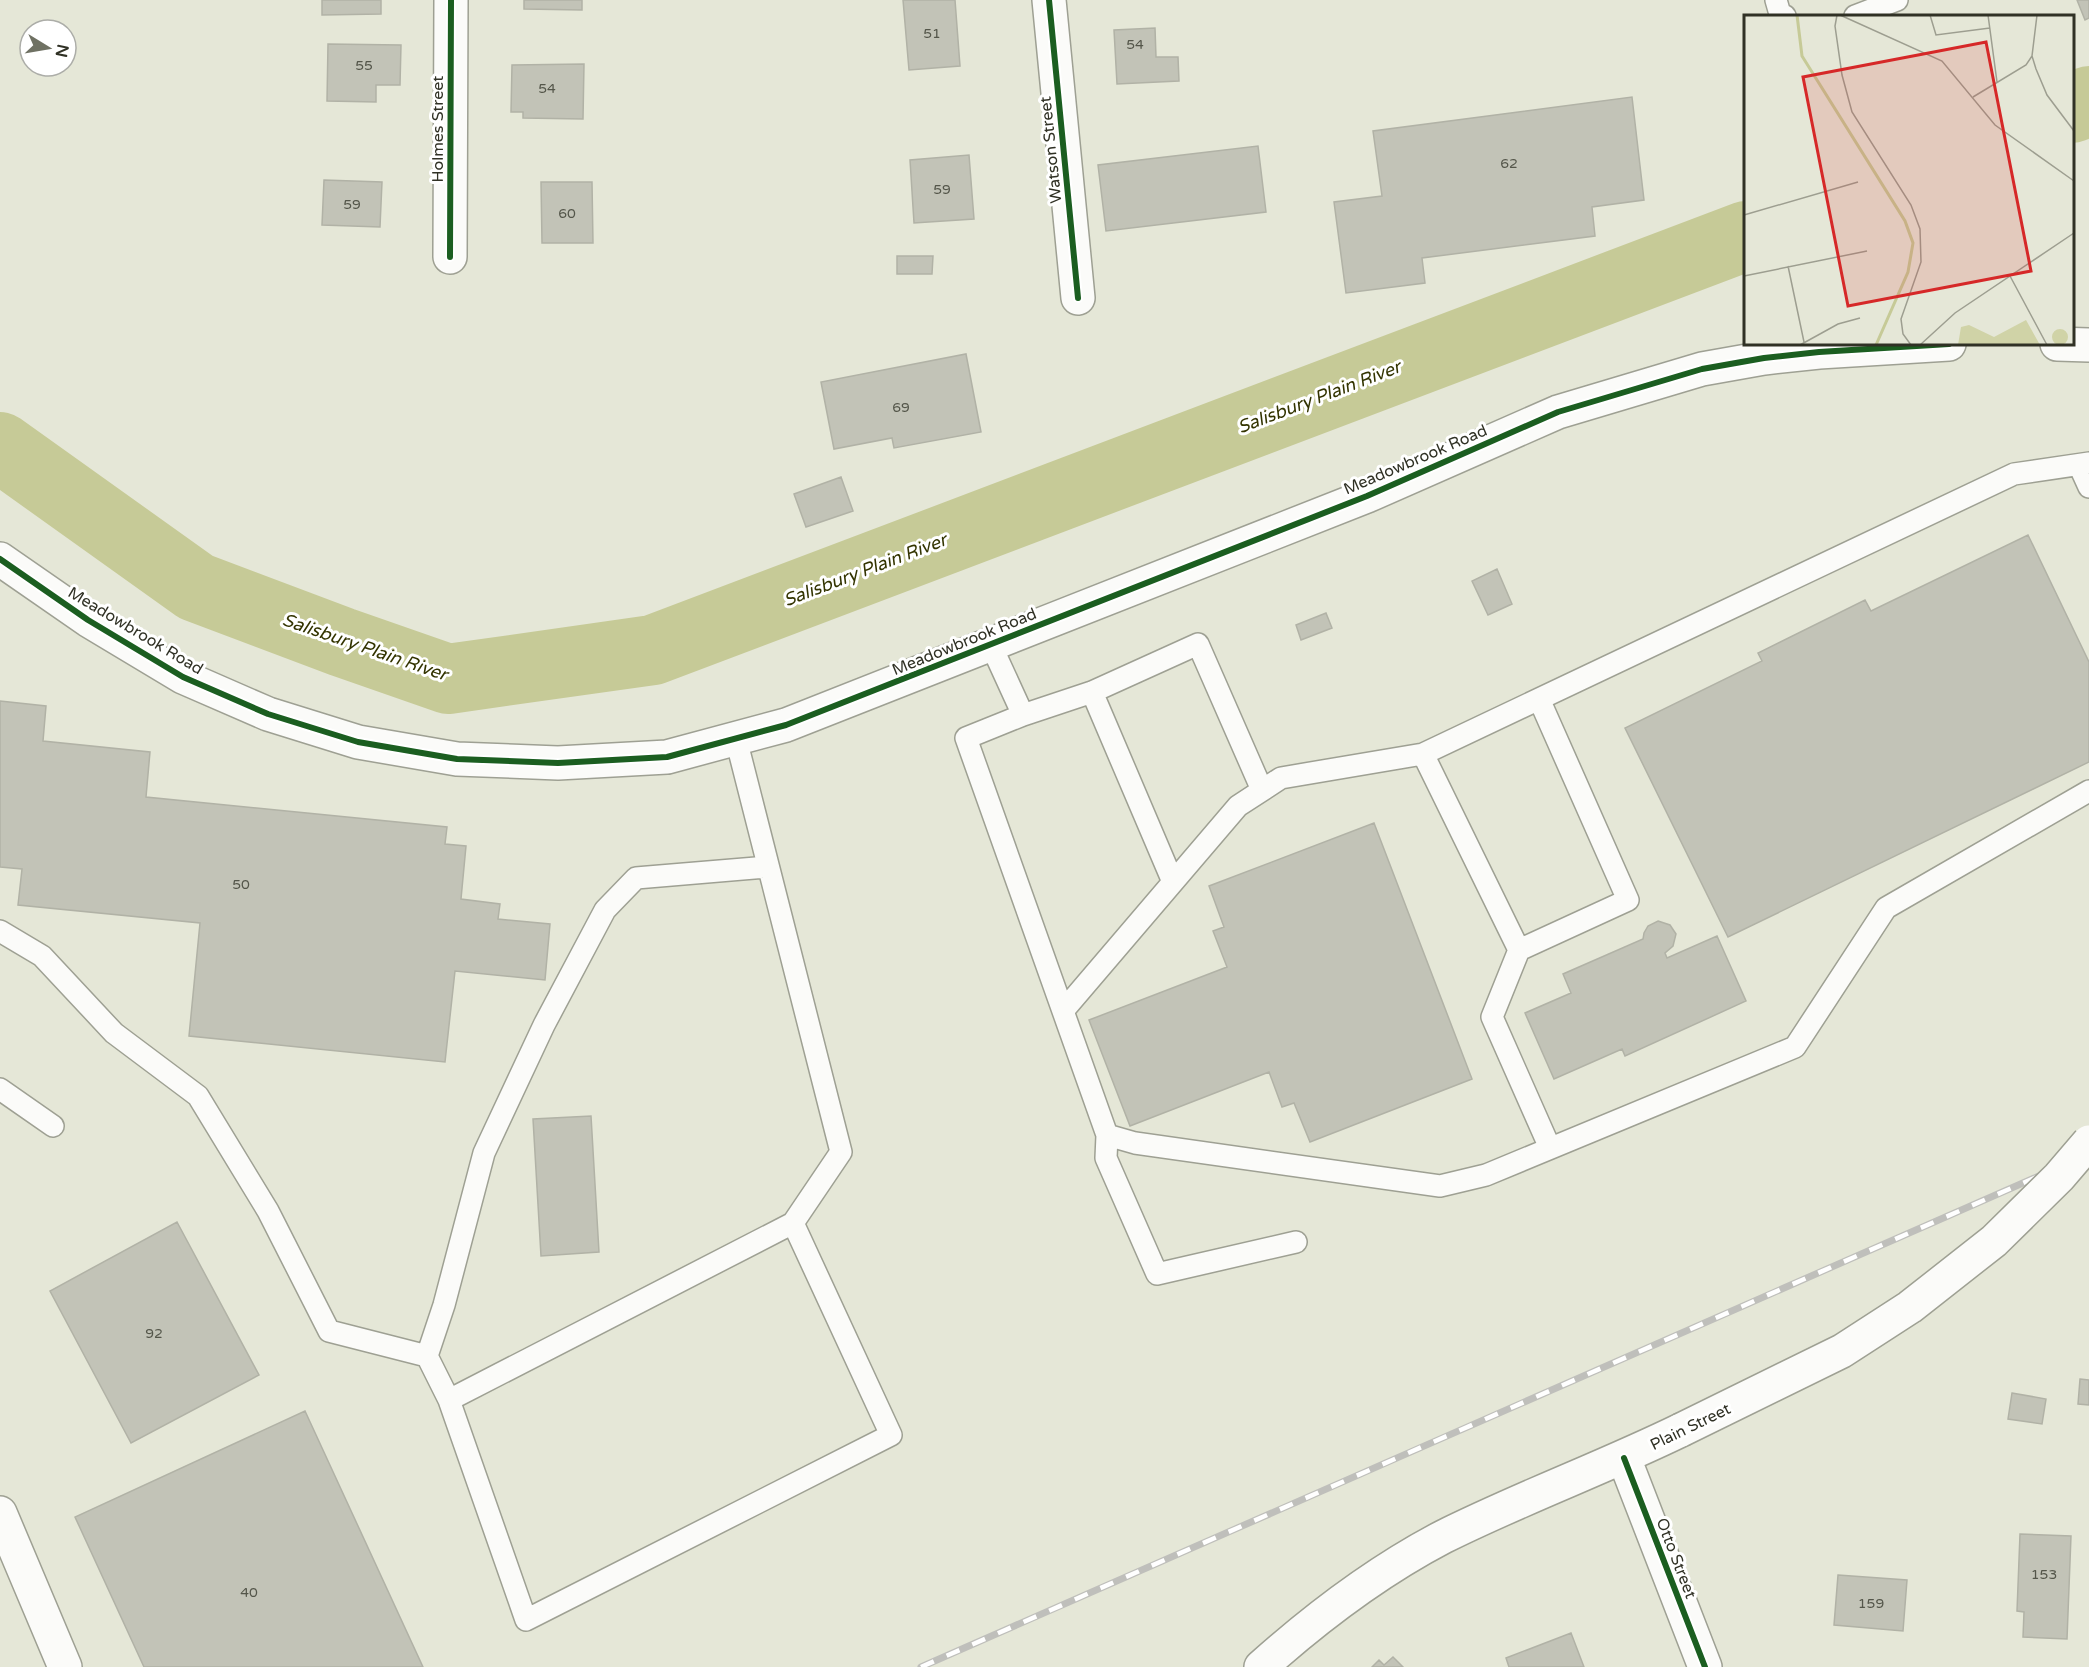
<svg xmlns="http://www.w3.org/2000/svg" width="2089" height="1667" font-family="'Varela Round',sans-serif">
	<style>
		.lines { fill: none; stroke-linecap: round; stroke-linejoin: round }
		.river { stroke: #c6ca97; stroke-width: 70 }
		.building { fill: #c2c3b7; stroke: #b1b2a6; stroke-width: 1.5 }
		.lane-casing { stroke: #9ea093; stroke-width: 24 }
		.street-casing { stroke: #9ea093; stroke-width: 36 }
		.secondary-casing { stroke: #9ea093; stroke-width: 36 }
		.lane { stroke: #fbfbf9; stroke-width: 21 }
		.street { stroke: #fbfbf9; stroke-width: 33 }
		.secondary { stroke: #fbfbf9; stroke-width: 33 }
		.rail-casing { stroke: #bfbfbb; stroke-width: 7 }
		.rail { stroke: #fff; stroke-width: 4.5; stroke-dasharray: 14; stroke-linecap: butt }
		.secondary-bridge-casing { stroke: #9ea093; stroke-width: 36; stroke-linecap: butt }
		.secondary-bridge { stroke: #fbfbf9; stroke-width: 33 }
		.cycleway-casing { stroke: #fff; stroke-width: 10 }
		.cycleway { stroke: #1b5e20; stroke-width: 6 }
		.labels { text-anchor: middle; stroke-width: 6; stroke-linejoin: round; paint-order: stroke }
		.number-label { font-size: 14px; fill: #54564a }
		.street-label { font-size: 16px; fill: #303125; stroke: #fff }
		.water-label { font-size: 18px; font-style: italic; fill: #333400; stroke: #fff }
		.inset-river { fill: none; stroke: #c6ca97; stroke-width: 3 }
		.inset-road { fill: none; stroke: #9d9e90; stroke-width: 1.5 }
		.view { fill: #d62828; fill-opacity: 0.15; stroke: #d62828; stroke-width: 3 }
		.inset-edge { fill: none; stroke: #303125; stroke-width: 3 }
	</style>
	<rect width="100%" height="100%" fill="#e5e7d7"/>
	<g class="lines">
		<path class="river" d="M2072,108L2089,101
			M0,447L196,587L342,642L448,679L653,650L1746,236"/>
	</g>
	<path class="building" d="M322,0H381V14L322,15Z
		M524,0H582V10L524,9Z
		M903,0H955L960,66L909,70Z
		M2077,0H2089V18L2085,20Z
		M1155,28L1156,57H1178L1179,81L1117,84L1114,30Z
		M328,44L401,45L400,85H376V102L327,101Z
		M584,64L583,119L523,118V112H511L512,65Z
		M1632,97L1644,200L1592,207L1595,236L1422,258L1425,283L1346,293L1334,202L1382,196L1373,131Z
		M1258,146L1266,212L1106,231L1098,165Z
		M969,155L974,219L914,223L910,160Z
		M324,180L382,182L380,227L322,225Z
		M541,182H592L593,243H542Z
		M897,256H933L932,274H897Z
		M966,354L981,432L894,448L892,438L834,449L821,382Z
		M841,477L853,511L806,527L794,494Z
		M2028,535L2089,662V762L1728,937L1625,728L1762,661L1758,653L1865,600L1871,611Z
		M1497,569L1512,604L1488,615L1472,581Z
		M1326,613L1332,628L1301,640L1296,625Z
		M0,701L46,706L43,741L150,752L146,797L447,827L445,844L466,846L461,899L500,904L498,919L550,924L545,980L455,971L445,1062L189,1036L200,923L18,905L22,869L0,867Z
		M1374,823L1472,1079L1310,1142L1294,1103L1282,1107L1269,1072L1130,1126L1089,1020L1227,967L1213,931L1224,927L1209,886Z
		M1658,921L1670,925L1676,934L1673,946L1665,953L1667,958L1717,936L1746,1001L1625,1056L1622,1049L1554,1079L1525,1013L1571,993L1563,974L1643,939L1644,933L1648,926Z
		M591,1116L599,1252L541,1256L533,1119Z
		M177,1222L259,1375L131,1443L50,1291Z
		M2080,1379L2089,1380V1405L2078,1404Z
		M2012,1393L2046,1399L2042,1424L2008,1419Z
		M305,1411L423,1667H144L75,1517Z
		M2020,1534L2071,1536L2067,1639L2023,1637L2024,1612L2017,1611Z
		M1838,1575L1907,1580L1903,1631L1834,1625Z
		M1571,1633L1584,1667H1509L1506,1658Z
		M1393,1657L1403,1667H1372L1379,1660L1384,1665Z"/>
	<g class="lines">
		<defs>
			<path id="lane" d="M1776,0L1780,14L1785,16
				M1855,16L1897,0
				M2079,465L2089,487
				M991,645L1023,715L966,738L1107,1135L1135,1143L1440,1186L1486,1175L1795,1047L1886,908L2089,791
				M1092,692L1173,882
				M1023,715L1092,692L1198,644L1262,790
				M1423,754L1519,950L1492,1017L1550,1148
				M768,867L636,878L605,910L544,1025L484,1153L444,1305L427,1356L449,1400L526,1620L891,1435L793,1223
				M0,931L42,956L114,1033L198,1096L268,1211L329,1331L427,1356
				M1519,950L1628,900L1539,699
				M1063,1011L1238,806L1281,778L1423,754L2014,474L2089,463
				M0,1089L53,1126
				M1107,1135L1106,1158L1157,1274L1296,1242
				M449,1400L793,1223L841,1152L736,739"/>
			<path id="street" d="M1049,0L1078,298
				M450,257L451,0
				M2057,344L2089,345
				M0,559L88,620L183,677L268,714L358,742L457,759L558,763L667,757L786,725L1367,496L1558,412L1702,369L1764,358L1819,352L1949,344"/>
			<path id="secondary" d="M1624,1458L1705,1667
				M0,1513L65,1667
				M1261,1667C1317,1617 1376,1572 1443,1537C1521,1498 1603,1468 1681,1430"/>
		</defs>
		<use href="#lane" class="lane-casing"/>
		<use href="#street" class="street-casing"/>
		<use href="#secondary" class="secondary-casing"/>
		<use href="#lane" class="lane"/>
		<use href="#street" class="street"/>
		<use href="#secondary" class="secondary"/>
		<defs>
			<path id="rail" d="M921,1667L2089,1154"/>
		</defs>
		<use href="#rail" class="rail-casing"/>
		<use href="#rail" class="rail"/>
		<defs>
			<path id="secondary-bridge" d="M1681,1430L1842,1351L1910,1307L1994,1241L2059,1177L2089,1142"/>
		</defs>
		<use href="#secondary-bridge" class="secondary-bridge-casing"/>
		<use href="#secondary-bridge" class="secondary-bridge"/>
		<defs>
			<path id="cycleway" d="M1049,0L1078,298
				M450,257L451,0
				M0,559L88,620L183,677L268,714L358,742L457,759L558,763L667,757L786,725L1367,496L1558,412L1702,369L1764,358L1819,352L1949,344
				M1624,1458L1705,1667"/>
		</defs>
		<use href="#cycleway" class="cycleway-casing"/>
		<use href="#cycleway" class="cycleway"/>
	</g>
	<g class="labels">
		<g class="number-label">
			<text x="932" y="38">51</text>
			<text x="1135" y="49">54</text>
			<text x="364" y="70">55</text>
			<text x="547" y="93">54</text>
			<text x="1509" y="168">62</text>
			<text x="942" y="194">59</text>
			<text x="352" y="209">59</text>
			<text x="567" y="218">60</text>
			<text x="901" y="412">69</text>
			<text x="241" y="889">50</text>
			<text x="154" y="1338">92</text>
			<text x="2044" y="1579">153</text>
			<text x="249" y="1597">40</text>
			<text x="1871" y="1608">159</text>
		</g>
		<g class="street-label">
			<text transform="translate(437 129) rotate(-90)" y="6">Holmes Street</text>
			<text transform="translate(1050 150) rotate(-96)" y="6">Watson Street</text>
			<text transform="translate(1415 459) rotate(-23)" y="6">Meadowbrook Road</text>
			<text transform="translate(136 630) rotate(31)" y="6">Meadowbrook Road</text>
			<text transform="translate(964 641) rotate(-22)" y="6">Meadowbrook Road</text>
			<text transform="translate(1690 1426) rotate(-26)" y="6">Plain Street</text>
			<text transform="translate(1677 1558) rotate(69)" y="6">Otto Street</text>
		</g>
		<g class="water-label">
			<text transform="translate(1319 397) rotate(-21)" y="6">Salisbury Plain River</text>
			<text transform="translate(865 570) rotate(-21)" y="6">Salisbury Plain River</text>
			<text transform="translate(365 647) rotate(19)" y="6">Salisbury Plain River</text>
		</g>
	</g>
	<g transform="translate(1744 15)">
		<rect width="330" height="330" fill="#e5e7d7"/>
		<path d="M282,305L296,330H214L217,312L225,310L250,322ZM308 322a8 8 0 1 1 16 0a8 8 0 1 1-16 0Z" fill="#d0d3a7"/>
		<path class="inset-river" d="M53,0L58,41L161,206L169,228L164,257L132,330"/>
		<path class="inset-road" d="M93,0L91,11L98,60L108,97L167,190L176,214L177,247L157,304L159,319L167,330M96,0L198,46L251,110L330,166M186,0L192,20L246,13M244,0L253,67M293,0L288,41L292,54L303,80L330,116M229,82L282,50L288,41M0,200L114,167M44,251L60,327M0,261L123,236M266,261L303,330M56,330L94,309L116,303M176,330L211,298L330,218"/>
		<path class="view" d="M242,27L287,256L104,291L59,62Z"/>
		<rect width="330" height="330" class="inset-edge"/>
	</g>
	<g transform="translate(48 48) rotate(101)"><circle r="28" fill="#ffffff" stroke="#acada8" stroke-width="1.5"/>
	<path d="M0-4.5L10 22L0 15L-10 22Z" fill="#6f7163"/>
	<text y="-9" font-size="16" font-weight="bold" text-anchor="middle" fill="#303125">N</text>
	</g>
</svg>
